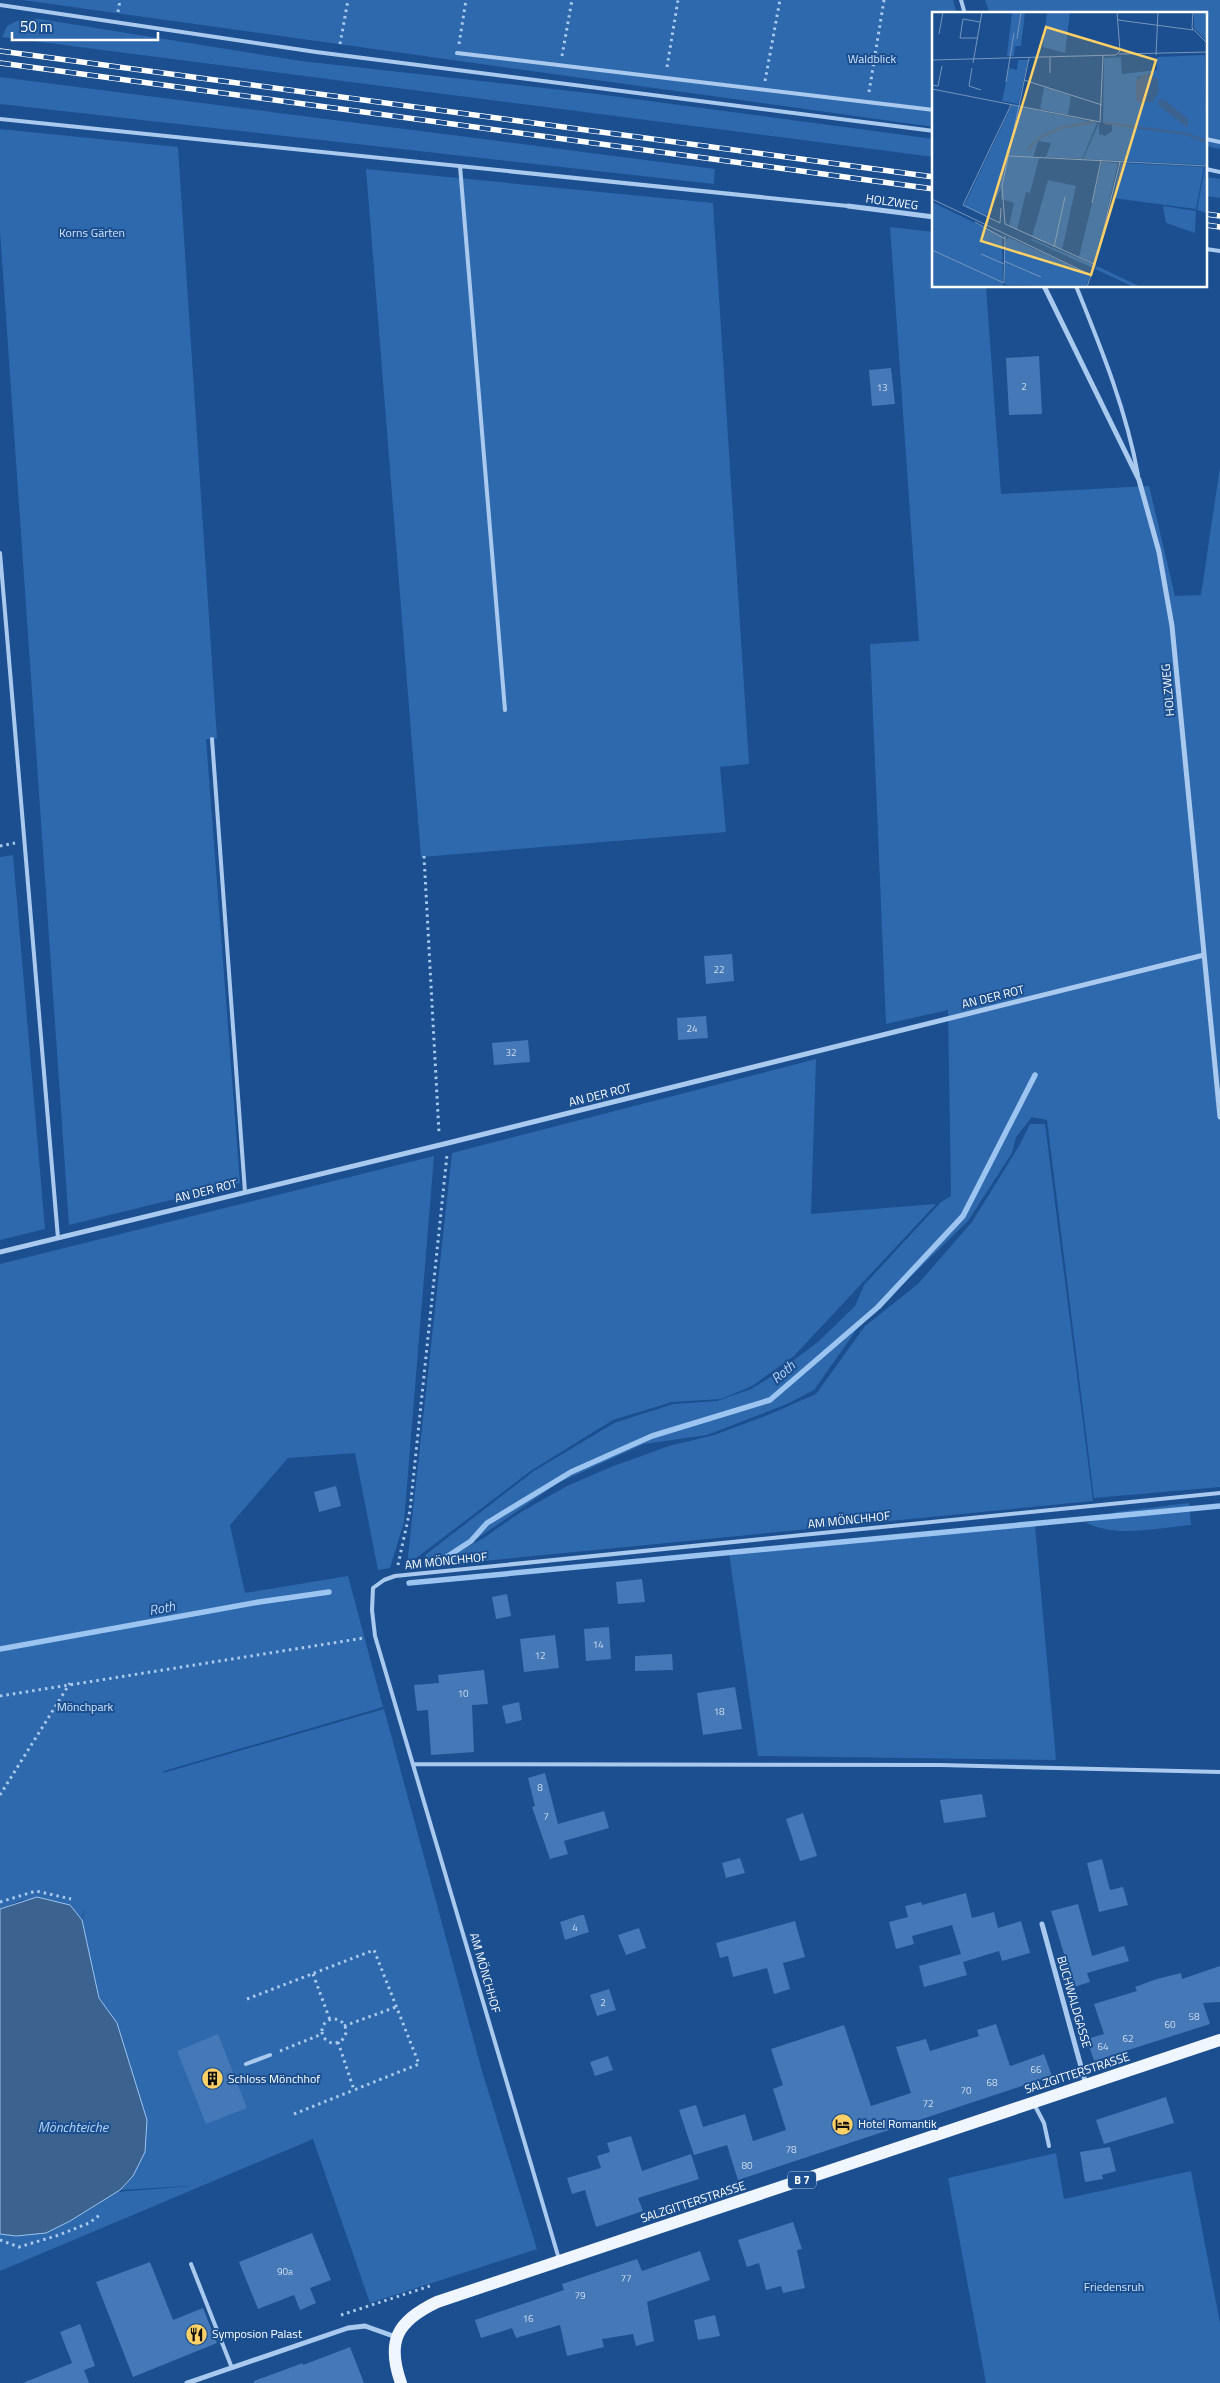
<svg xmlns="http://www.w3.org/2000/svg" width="1220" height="2383" font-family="'Titillium Web',sans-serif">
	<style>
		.green { fill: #2e69ad }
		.water { fill: #3c6290; stroke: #9cc4f0 }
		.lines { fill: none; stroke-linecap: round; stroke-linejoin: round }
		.stream { stroke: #9cc4f0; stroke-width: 5.5 }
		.building { fill: #4478b7 }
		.path { stroke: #a9c9ee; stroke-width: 3; stroke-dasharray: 2.5 4; stroke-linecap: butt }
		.lane { stroke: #a9c9ee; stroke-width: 4 }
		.street { stroke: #a9c9ee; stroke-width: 5 }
		.primary { stroke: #f0f6ff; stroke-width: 12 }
		.rail-casing { stroke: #fff; stroke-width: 5.5 }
		.rail { stroke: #1b4f8f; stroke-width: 4; stroke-dasharray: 11; stroke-linecap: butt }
		.labels { text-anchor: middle; stroke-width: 4; stroke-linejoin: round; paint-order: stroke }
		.number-label { font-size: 10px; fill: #d0dded }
		.shield { fill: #1b4f8f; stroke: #bbcadd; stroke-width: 1 }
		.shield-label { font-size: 11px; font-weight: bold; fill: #fff }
		.park-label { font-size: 12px; fill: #cfe3fa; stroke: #1b4f8f }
		.street-label { font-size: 12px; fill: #fff; stroke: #1b4f8f }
		.poi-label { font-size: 12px; fill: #fff; stroke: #1b4f8f; text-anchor: start }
		.water-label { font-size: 14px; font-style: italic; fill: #b5d3f5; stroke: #1b4f8f }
		.inset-river { fill: none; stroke: #3c6290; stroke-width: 2.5 }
		.inset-road { fill: none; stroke: #7695bc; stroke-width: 1 }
		.view { fill: #ffd166; fill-opacity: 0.15; stroke: #ffd166; stroke-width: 2.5 }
		.inset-edge { fill: none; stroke: #fff; stroke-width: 2.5 }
	</style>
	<rect width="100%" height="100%" fill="#1b4f8f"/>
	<path class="green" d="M22,0H953L957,14H934V127Z
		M985,0H1220V149L1206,146V14H990Z
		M21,19H40L301,61L597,94L934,139V157L2,37L7,26Z
		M0,77L715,169L714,184L0,104Z
		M0,129L178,147L217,739H206L240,1183L69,1225L0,231Z
		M366,169L713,203L749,764L720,767L726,832L421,857Z
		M1206,177L1220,179V198L1206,196Z
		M890,227L934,232V286H986L1001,494L1149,486L1175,596L1201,595L1220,467V1487L1094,1498L1047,1120L1032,1117L1016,1137L1012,1153L968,1221L857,1329L814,1390L787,1404L707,1435L644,1444L591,1468L558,1483L478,1538L432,1565L425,1555L534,1471L614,1423L673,1404L717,1401L751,1389L774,1375L818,1342L855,1306L864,1285L941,1202L951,1196L948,1010L886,1024L870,644L919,641Z
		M13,855L45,1229L0,1240V857Z
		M816,1059L811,1214L936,1204L794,1356L752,1386L721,1399L672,1402L613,1420L532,1470L407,1565L452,1153Z
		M1030,1124H1045L1093,1501L433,1566L485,1537L521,1512L567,1486L611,1467L669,1446L714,1435L768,1415L816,1394L865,1326L918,1284L972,1222L1019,1146Z
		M434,1156L404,1522L390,1568L378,1570L355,1453L288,1458L230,1525L245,1593L348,1576L383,1707L164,1771L163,1773L384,1709L482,2071L537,2249L370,2303L313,2139L0,2271V2234L16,2236L93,2207L117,2192L204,2185L120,2190L133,2176L117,2023L99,1998L82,1920L85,1908L81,1919L70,1905L22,1900L0,1909V1264Z
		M1189,1503L1191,1525C1155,1528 1119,1538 1086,1523L1116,1512Z
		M1035,1526L1056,1760L758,1756L729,1553Z
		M1056,2153L1064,2199L1191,2171L1220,2323V2383H986L948,2178Z"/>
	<path class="water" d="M37,1897L70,1905L82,1920L99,1998L117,2023L147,2120L145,2152L133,2176L120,2190L70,2221L46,2233L16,2236L0,2234V1909Z"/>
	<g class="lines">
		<path class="stream" d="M442,1560L471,1541L487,1523L571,1472L652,1436L770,1400L878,1307L963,1216L1035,1075
			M409,1583L1220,1506
			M0,1649L259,1602L329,1592"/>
	</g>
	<path class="building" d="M1039,356L1042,414L1009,415L1006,358Z
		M891,368L895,404L872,406L869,370Z
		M732,954L734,981L706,984L704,956Z
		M706,1016L708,1038L678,1040L677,1018Z
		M528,1040L530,1062L494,1065L492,1043Z
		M336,1486L341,1506L319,1512L314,1492Z
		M642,1579L645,1602L618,1604L616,1582Z
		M507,1594L511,1616L496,1619L492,1597Z
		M609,1627L611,1659L586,1661L584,1629Z
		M555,1635L559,1668L524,1672L520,1639Z
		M672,1654L673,1670L635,1671V1656Z
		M484,1670L488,1704L472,1705L474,1752L431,1755L428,1710L417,1711L414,1685L439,1683L438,1675Z
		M735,1687L742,1729L703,1735L697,1693Z
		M519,1702L522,1720L506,1724L502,1706Z
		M545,1773L558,1824L604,1811L609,1828L564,1841L568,1854L550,1859L532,1807L535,1806L528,1778Z
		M982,1794L986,1817L944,1823L940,1800Z
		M803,1813L817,1856L800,1861L786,1819Z
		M740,1858L745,1873L726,1878L722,1863Z
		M1102,1859L1110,1890L1123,1887L1128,1905L1099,1912L1087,1863Z
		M966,1893L972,1918L994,1912L998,1928L1021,1921L1030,1953L1002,1961L999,1951L963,1962L967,1975L924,1987L919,1966L961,1954L952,1925L912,1936L914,1944L896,1949L889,1922L908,1917L905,1906L921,1902L922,1905Z
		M1078,1904L1092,1956L1124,1946L1129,1961L1087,1973L1090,1982L1074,1987L1051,1911Z
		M581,1915H584L589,1932L565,1940L560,1922Z
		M795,1921L805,1957L783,1963L790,1989L774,1994L767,1968L733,1977L728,1956L720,1958L716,1943Z
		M639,1928L646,1948L626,1955L618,1935Z
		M1220,1966V2002L1203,2003L1210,2024L1094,2061L1087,2039L1104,2034L1094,2004L1137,1991L1135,1987L1157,1979L1181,1973L1182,1979Z
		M609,1989L616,2010L597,2016L590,1995Z
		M996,2024L1010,2066L1044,2054L1052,2076L738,2180L727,2145L694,2155L679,2110L696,2105L703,2127L745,2114L753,2141L786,2130L773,2089L783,2085L771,2049L844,2025L871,2106L911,2093L896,2047L926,2039L930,2051L979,2036L977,2030Z
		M218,2034L247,2108L206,2124L177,2051Z
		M608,2056L613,2070L595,2076L590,2062Z
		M1166,2097L1174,2123L1104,2144L1096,2120Z
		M631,2136L642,2171L691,2154L699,2179L638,2198L643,2211L596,2227L585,2190L572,2194L567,2178L601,2168L597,2156L610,2152L607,2143Z
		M1110,2147L1116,2171L1102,2175L1103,2179L1085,2182L1080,2152Z
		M793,2222L802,2249L797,2250L805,2288L783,2293L781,2286L766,2290L759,2263L747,2267L738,2240Z
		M312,2233L331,2280L310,2288L316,2303L300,2310L294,2295L258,2309L239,2262Z
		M700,2251L710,2280L647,2302L654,2341L636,2346L633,2334L602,2339L604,2347L567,2356L560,2325L516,2338L512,2328L481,2338L475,2320L564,2290L562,2284L637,2259L642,2271Z
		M150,2262L173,2320L203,2308L217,2343L133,2377L96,2282Z
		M715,2315L720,2336L698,2340L694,2320Z
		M80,2324L95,2366L84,2370L89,2383H23L72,2363L60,2332Z
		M350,2347L364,2383H254V2381L303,2363V2365Z"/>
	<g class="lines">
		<path class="path" d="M118,12L120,0
			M340,44L348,0
			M459,44L466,0
			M562,56L572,0
			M667,67L678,0
			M765,81L780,0
			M869,92L884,0
			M0,846L15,843
			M424,856L439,1133
			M398,1565L410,1510L447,1155
			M0,1696L364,1638
			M0,1795L70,1683
			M0,1902L36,1891L71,1899
			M313,1974L330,2020
			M247,1999L374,1950L419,2064L354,2090L338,2042
			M322 2031a12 12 0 1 1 24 0a12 12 0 1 1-24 0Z
			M344,2026L396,2007
			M280,2051L322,2034
			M294,2114L354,2090
			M0,2240L19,2247L59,2235L89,2223L101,2214
			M341,2315L430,2286"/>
		<path class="lane" d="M961,0L965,14
			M0,5L316,52L934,131
			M457,53L934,110
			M0,119L848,206
			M1206,139L1220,142
			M460,166L505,710
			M1206,169L1220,172
			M1206,249L1220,251
			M1076,286C1101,348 1126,409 1138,475
			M0,553L58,1238
			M212,739L245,1192
			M413,1764L941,1765L1220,1772
			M246,2064L270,2055
			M1034,2104L1044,2123L1049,2146
			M559,2259L375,1636L372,1610L373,1588L384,1580L395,1576L1220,1493
			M191,2264L232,2368"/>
		<path class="street" d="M848,206L934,217
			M1044,286L1139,480L1159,552L1172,626L1220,1117
			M0,1252L448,1143L1204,955
			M1042,1924L1086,2085
			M187,2383L348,2328L365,2326L396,2337"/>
		<path class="primary" d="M401,2383C386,2341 397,2321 437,2302L1220,2040"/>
		<defs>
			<path id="rail" d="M0,51L934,177
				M0,63L934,189
				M1206,214L1220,216
				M1206,225L1220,227"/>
		</defs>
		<use href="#rail" class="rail-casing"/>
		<use href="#rail" class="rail"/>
	</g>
	<defs>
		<symbol id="building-disc" viewBox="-11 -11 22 22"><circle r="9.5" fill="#ffd166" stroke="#1b4f8f"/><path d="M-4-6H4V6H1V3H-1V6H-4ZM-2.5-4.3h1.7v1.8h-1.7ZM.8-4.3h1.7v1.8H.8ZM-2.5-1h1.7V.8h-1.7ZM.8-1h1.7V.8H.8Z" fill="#111"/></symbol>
		<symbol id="hotel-disc" viewBox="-11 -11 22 22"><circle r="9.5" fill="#ffd166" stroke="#1b4f8f"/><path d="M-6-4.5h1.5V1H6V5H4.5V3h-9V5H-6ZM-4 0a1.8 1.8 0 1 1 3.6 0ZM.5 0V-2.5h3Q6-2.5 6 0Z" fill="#111"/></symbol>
		<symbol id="restaurant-disc" viewBox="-11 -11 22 22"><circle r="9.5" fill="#ffd166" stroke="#1b4f8f"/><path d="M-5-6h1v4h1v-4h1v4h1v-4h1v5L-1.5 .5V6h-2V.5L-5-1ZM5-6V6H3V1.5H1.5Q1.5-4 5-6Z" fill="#111"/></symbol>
	</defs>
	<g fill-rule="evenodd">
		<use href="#building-disc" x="200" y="2066" width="25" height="25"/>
		<use href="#hotel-disc" x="830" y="2112" width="25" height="25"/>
		<use href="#restaurant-disc" x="184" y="2322" width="25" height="25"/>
	</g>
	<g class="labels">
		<g class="number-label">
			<text x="1024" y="390">2</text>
			<text x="882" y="391">13</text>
			<text x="719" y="973">22</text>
			<text x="692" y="1032">24</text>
			<text x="511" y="1056">32</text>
			<text x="598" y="1648">14</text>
			<text x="540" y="1659">12</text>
			<text x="463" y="1697">10</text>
			<text x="719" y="1715">18</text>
			<text x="540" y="1791">8</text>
			<text x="546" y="1820">7</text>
			<text x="575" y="1931">4</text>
			<text x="603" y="2006">2</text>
			<text x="1194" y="2020">58</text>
			<text x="1170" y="2028">60</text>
			<text x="1128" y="2042">62</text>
			<text x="1103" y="2050">64</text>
			<text x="1036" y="2073">66</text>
			<text x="992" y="2086">68</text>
			<text x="966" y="2094">70</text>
			<text x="928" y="2107">72</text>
			<text x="791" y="2153">78</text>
			<text x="747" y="2169">80</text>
			<text x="285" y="2275">90a</text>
			<text x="626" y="2282">77</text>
			<text x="580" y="2299">79</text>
			<text x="528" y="2322">16</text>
		</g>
		<rect class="shield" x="788" y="2171.5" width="28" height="17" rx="4"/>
		<g class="shield-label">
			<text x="802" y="2184">B 7</text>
		</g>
		<g class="park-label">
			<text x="872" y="63">Waldblick</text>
			<text x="92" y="237">Korns Gärten</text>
			<text x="85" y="1711">Mönchpark</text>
			<text x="1114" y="2291">Friedensruh</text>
		</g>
		<g class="street-label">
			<text transform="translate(892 202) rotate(8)" y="4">HOLZWEG</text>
			<text transform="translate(1168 690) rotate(-95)" y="4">HOLZWEG</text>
			<text transform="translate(993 997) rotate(-14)" y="4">AN DER ROT</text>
			<text transform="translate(600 1095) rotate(-14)" y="4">AN DER ROT</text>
			<text transform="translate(206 1191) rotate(-14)" y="4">AN DER ROT</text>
			<text transform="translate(849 1520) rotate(-6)" y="4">AM MÖNCHHOF</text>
			<text transform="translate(446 1561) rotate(-6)" y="4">AM MÖNCHHOF</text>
			<text transform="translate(485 1973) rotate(74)" y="4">AM MÖNCHHOF</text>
			<text transform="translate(1074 2002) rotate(74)" y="4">BUCHWALDGASSE</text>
			<text transform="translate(1077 2073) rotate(-18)" y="4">SALZGITTERSTRASSE</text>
			<text transform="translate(693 2202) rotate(-18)" y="4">SALZGITTERSTRASSE</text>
		</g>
		<g class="poi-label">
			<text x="228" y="2083">Schloss Mönchhof</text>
			<text x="858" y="2128">Hotel Romantik</text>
			<text x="212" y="2338">Symposion Palast</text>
		</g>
		<g class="water-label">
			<text transform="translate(783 1372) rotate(-41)" y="5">Roth</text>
			<text transform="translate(162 1608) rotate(-10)" y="5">Roth</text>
			<text x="73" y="2132">Mönchteiche</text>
		</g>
	</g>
	<g transform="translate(932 12)">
		<rect width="275" height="275" fill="#1b4f8f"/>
		<path d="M80,0H93L89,34H83L82,44H75ZM115,0H138L133,41L111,35ZM262,0H275V29L262,16ZM273,43L275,153L151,147L167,111V122L173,124L180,119V113L171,111L172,46L189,45L190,62L225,58V45ZM219,61L205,89V65ZM86,48H96L86,92L70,89L77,56L85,58ZM112,75L139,84L136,103L108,97ZM80,93L165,111L150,147L114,145L119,131L106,129L101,146H107L98,181L94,180L85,218L77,214L82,191L69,187V177L54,204L32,194ZM170,150L186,151L163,252L147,245ZM189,151L272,155L264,197L181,186ZM273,155H275V201L265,198ZM116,168L144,174L130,238L100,225ZM0,190L70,224L71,275H0ZM231,194L264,199L263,221L234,211ZM76,225L158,263L154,275L73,273V232ZM100,227L162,253L161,256L99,228ZM165,254L209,275H202L163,257Z" fill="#2e69ad" fill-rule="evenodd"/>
		<path d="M214,61L226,67L227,80L221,90L208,91L204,88V68ZM227,87L234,89L256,107V116L226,93Z" fill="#3c6290"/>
		<path class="inset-river" d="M173,111L255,122L275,130M95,138L106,127L128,116L161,110"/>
		<path class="inset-road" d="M261,0L260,16L275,31M186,8L261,18M7,22L11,0M46,26H28L31,7L48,10M85,27L89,0M187,42L275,40M224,43L226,0M97,46L70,174L73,212L164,253M0,48L184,43L188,39L185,0M41,51L50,0M40,56L37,74L49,78M118,61V45M92,68L170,93M74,70L82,21M0,73L6,74L10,54M0,77L168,110L171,44M77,144L275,154M0,187L159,263M160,191L169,149M69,196L68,211L31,193L79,93M43,210L73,227M122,235L133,185M0,238L72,271L73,224M49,242L72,252M72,249L109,265M162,256L188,150M155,275L160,260"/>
		<path class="view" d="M114,15L224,48L159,263L49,229Z"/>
		<rect width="275" height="275" class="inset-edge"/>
	</g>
	<path d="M12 32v8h146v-8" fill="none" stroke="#ffffff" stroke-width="2.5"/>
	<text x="20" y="32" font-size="15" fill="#ffffff" stroke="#1b4f8f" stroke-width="4" paint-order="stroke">50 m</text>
</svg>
